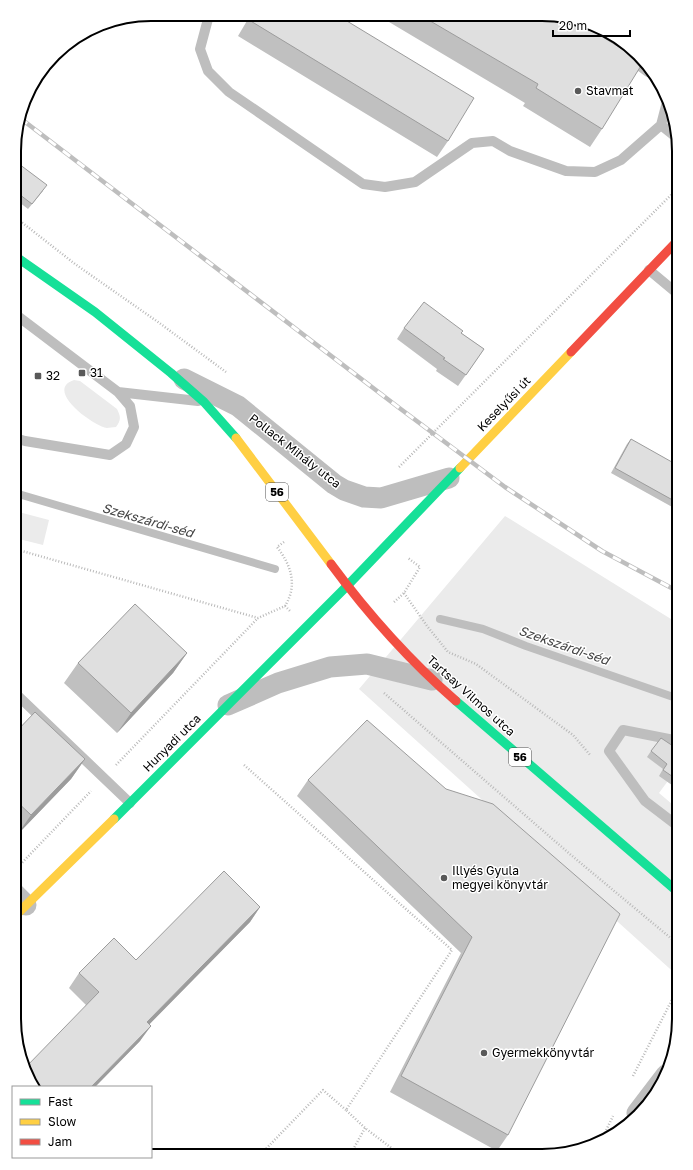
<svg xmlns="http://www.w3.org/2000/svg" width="693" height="1170" font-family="'Golos Text',sans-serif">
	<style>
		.green { fill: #ebebeb }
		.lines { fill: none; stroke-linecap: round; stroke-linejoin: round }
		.stream { stroke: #bebebe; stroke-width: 8 }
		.path { stroke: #b9b9b9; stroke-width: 2.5; stroke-dasharray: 1 2; stroke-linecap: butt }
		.lane { stroke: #bebebe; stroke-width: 10 }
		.street { stroke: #bebebe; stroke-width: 21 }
		.fast { stroke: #16e098; stroke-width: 9 }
		.slow { stroke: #ffcf43; stroke-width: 9 }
		.jam { stroke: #f24e42; stroke-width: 9 }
		.rail-casing { stroke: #bebebe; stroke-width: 4.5 }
		.rail { stroke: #fff; stroke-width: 3; stroke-dasharray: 9; stroke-linecap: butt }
		.wall { fill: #c0c0c0 }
		.shaded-wall { fill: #9c9c9c }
		.building { fill: #dfdfdf; stroke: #9c9c9c }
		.poi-dot { fill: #595959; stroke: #fff; stroke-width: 1.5 }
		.labels { text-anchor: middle; stroke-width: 3; stroke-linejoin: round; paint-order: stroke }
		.shield { fill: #fff; stroke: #4c4c4c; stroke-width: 1 }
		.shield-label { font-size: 11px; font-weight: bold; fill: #000 }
		.poi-label { font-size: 12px; fill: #000; stroke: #fff; text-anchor: start }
		.street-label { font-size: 12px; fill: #000; stroke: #fff }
		.water-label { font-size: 13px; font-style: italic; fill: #434343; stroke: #fff }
		.rim { fill: none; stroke: #000; stroke-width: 2 }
	</style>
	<rect width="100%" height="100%" fill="#fff"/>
	<path class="green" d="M74,380L80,381L117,409C121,417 121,420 116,427C113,427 109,428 107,428C92,425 44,390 74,380Z
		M15,511L49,520L43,545L15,538Z
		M505,516L679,624V766L659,793L679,810V977L359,689Z"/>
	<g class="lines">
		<path class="stream" d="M15,493L275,569
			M440,619L483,629L526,646L679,699"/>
		<path class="path" d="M15,217L75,264L158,322L226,372
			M399,467L679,187
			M284,542L277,547C291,565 298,585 285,606
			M15,549L258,618L285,606L290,611
			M404,593L427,626L448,652L476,664L573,735L591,756
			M394,602L404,593L420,567L408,558
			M384,693L571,855L679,945
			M116,765L258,618
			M244,765L452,950L346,1110L365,1128L402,1156
			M673,845L679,850
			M16,869L91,791
			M633,1076L679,986
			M601,1141L613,1116
			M260,1155L323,1090L346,1110
			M350,1155L365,1128"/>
		<path class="lane" d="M211,14L208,19L200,49L208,71L229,92L363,184L385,187L415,182L472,143L493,141L510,151L566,171L595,172L621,160L661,125L668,98
			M572,20L587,30
			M630,59L648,72
			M661,125L676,137
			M649,270L679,295
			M118,392L198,401
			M15,438L25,441L110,455L126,444L134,427L130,406L118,392L15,314
			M14,692L130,803
			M679,827L645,801L609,751L623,730L679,741"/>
		<path class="street" d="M184,379L238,406L334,484L344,490L364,497L381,498L449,478
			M228,705L278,683L330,667L367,664L432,680
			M14,893L26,905
			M637,1113L666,1075"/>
		<path class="fast" d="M15,256L95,312L171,373L204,402L236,438
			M456,701L679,893
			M114,819L347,586L460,468"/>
		<path class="slow" d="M236,438L331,564
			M460,468L571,352
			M14,917L114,819"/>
		<path class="jam" d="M571,352L679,239
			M331,564C368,614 410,661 456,701"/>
		<defs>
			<path id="rail" d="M20,118L398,407L505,487L602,551L679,592"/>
		</defs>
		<use href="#rail" class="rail-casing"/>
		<use href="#rail" class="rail"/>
	</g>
	<path class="wall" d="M251,14L337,15L448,141L437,157L238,36Z
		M386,15H545L570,30L576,22L602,129L590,147L523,106L525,103L384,19Z
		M15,161L43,191L28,209L15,199Z
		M404,328L461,333L484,349L458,386L436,371L437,369L397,339Z
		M631,439L679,500L674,508L611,473L627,444Z
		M187,653L173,673L117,733L64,683L78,663Z
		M14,734L85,759L71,779L17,835L14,833Z
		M679,750V790L659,776L663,769L647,757L651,751Z
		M308,780L446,789L508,1135L497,1151L390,1092L461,953L297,796Z
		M260,907L250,922L149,1024L140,1041L95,1087H37L86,1005L69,988L79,973L136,960Z"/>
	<path class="shaded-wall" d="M187,653L173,673L117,733L131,713Z
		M85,759L71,779L17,835L31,815Z
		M260,907L250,922L137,1037L147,1022Z
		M151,1026L140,1041L95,1087H91Z"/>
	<path class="building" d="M253,14L337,15L474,98L448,141L249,20Z
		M420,15H545L571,30L576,22L583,25L637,58L642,64L602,129L536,88L538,84Z
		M15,161L47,185L32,204L15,191Z
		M424,302L463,331L461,333L484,349L466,375L443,359L445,358L404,328Z
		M631,439L679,466V500L678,503L615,468Z
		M135,604L187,653L131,713L78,663Z
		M35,712L85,759L31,815L14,799V734Z
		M367,720L446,789L493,804L620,914L508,1135L401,1076L472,937L308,780Z
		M661,738L679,750V781L663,770L667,764L651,751Z
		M224,871L260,907L147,1022L151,1026L91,1087H37L24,1071V1069L99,992L79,973L114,938L136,960Z"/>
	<g class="poi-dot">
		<circle cx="578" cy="91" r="4"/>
		<rect x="78" y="369" width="8" height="8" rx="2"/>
		<rect x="34" y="372" width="8" height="8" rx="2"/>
		<circle cx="444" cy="878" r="4"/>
		<circle cx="484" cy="1053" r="4"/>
	</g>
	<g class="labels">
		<g class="shield">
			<rect x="266" y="483" width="22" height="18" rx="3"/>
			<rect x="509" y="748" width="22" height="18" rx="3"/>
		</g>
		<g class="shield-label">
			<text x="277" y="496">56</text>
			<text x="520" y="761">56</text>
		</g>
		<g class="poi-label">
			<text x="586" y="95">Stavmat</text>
			<text x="90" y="377">31</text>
			<text x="46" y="380">32</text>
			<text x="452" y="875">Illyés Gyula<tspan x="452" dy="14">megyei könyvtár</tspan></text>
			<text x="492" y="1057">Gyermekkönyvtár</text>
		</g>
		<g class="street-label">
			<text transform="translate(504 404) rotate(-46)" y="4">Keselyűsi út</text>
			<text transform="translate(295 451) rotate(38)" y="4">Pollack Mihály utca</text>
			<text transform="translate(471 696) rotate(42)" y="4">Tartsay Vilmos utca</text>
			<text transform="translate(172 743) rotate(-45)" y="4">Hunyadi utca</text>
		</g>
		<g class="water-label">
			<text transform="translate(148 520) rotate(16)" y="5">Szekszárdi-séd</text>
			<text transform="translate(564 645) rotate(19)" y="5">Szekszárdi-séd</text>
		</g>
	</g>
	<path d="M0 0H693V1170H0ZM151 21H542A130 130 0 0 1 672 151V1019A130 130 0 0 1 542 1149H151A130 130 0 0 1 21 1019V151A130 130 0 0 1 151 21Z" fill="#fff" fill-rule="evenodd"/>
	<path class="rim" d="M151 21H542A130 130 0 0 1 672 151V1019A130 130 0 0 1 542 1149H151A130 130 0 0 1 21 1019V151A130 130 0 0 1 151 21Z"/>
	<rect x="12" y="1086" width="140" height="72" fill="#ffffff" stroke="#999999"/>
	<rect x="20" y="1099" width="20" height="6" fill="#16e098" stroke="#999999"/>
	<text x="48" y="1106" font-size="12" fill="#000000">Fast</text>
	<rect x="20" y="1119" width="20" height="6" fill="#ffcf43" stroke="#999999"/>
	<text x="48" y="1126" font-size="12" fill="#000000">Slow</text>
	<rect x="20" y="1139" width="20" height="6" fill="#f24e42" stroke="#999999"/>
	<text x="48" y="1146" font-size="12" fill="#000000">Jam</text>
	<path d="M553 30v6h77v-6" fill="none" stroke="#000000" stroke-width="2"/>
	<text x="559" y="30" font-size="12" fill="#000000" stroke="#ffffff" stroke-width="3" paint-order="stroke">20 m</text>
</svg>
